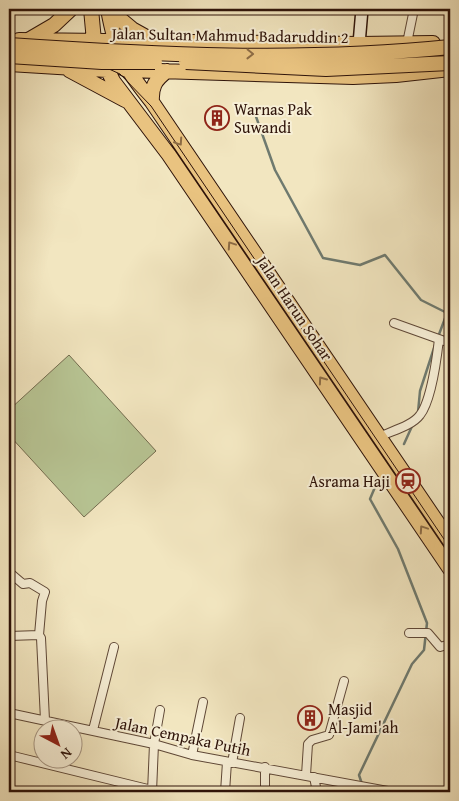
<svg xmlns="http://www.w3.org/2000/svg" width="459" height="801" font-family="'Gentium Book Plus',serif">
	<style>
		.green { fill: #b8c695; stroke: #736c4f }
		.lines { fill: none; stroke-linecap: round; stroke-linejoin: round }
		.stream { stroke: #6f7a6f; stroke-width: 2.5 }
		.street-casing { stroke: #5f4837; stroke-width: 10 }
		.secondary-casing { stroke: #2e1309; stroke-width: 14 }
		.highway-casing { stroke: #2e1309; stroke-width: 16 }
		.street { stroke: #f7efd6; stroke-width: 8 }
		.secondary { stroke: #f7efd6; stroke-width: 11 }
		.highway { stroke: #e9c380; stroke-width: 14 }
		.tram { stroke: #2e1309; stroke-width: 1 }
		.highway-bridge-casing { stroke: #2e1309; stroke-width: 16; stroke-linecap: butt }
		.highway-bridge { stroke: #e9c380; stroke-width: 14 }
		.oneway { stroke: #8c6b44 }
		.labels { text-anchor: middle; stroke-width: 4; stroke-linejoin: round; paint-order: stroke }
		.street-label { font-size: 16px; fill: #2e1309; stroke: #f7efd6 }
		.poi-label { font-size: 16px; fill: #2e1309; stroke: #f7efd6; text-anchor: start }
	</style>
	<rect width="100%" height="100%" fill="#f2e6c0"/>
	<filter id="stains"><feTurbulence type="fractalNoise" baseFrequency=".004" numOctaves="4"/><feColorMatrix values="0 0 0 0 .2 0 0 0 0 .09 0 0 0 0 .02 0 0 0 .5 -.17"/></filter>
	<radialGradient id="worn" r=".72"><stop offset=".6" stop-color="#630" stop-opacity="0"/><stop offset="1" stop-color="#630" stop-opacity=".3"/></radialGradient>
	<path class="green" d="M69,355L156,451L84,517L9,435V410Z"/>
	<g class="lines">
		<path class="stream" d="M254,111L275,170L323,258L360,265L385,255L421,300L447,313L438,337
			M418,412L420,391L435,345
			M404,444L413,424
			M362,784L359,775L412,664L424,650L427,623L398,549L370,499L378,480"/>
		<defs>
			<path id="street" d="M407,43L414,9
				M394,323L450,343
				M379,437C391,431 412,426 420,415C431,401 437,357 439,339
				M9,572L23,584L30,583L45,592L42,601L39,635
				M409,633H428L440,647L450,644
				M9,636L39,635L41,638L45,720
				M9,713L154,744L192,755L393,792
				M93,730L114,647
				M9,755L152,790
				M192,755L203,702
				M232,763L240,718
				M306,775L308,744L312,740L329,735L344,681
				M314,777L317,792
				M152,792L154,744L160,710
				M225,792L227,762
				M265,792V767"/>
			<path id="secondary" d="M359,44L362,9"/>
			<path id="highway" d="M91,9L94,41L113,81L169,155L450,569
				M108,9C116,54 124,67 152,102L450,541
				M108,9L132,29L150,39
				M30,39L54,25L71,9
				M19,40L359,44L433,43
				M9,64L107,70
				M121,67L127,70L353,77L396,75L450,69
				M69,70L125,100
				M152,102C151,87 155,80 167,71"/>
		</defs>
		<use href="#street" class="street-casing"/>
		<use href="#secondary" class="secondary-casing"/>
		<use href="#highway" class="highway-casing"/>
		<use href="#street" class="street"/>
		<use href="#secondary" class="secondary"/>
		<use href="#highway" class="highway"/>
		<path class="tram" d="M9,52L85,58L120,74L151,106L450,548"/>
		<defs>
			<path id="highway-bridge" d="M9,45C155,55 304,62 450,47
				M9,56L102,62H155
				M186,62L326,69L450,63"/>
		</defs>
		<use href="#highway-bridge" class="highway-bridge-casing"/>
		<use href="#highway-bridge" class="highway-bridge"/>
	</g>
	<defs><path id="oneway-chevron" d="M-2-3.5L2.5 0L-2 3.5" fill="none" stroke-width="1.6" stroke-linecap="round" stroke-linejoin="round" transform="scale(1.25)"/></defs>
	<g class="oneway">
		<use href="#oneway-chevron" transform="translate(250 54) rotate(1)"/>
		<use href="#oneway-chevron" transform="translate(179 142) rotate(56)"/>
		<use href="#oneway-chevron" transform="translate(231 245) rotate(-124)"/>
		<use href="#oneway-chevron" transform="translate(322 380) rotate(-125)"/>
		<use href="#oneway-chevron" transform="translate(423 529) rotate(-124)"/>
	</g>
	<defs>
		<symbol id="building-ring" viewBox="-11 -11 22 22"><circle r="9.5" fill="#f7efd6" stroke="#8f2418" stroke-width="1.5"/><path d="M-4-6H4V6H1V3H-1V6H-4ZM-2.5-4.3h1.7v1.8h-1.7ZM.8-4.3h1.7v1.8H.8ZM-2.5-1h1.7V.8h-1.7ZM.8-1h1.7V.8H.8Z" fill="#8f2418"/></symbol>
		<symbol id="station-ring" viewBox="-11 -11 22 22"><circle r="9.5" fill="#f7efd6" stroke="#8f2418" stroke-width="1.5"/><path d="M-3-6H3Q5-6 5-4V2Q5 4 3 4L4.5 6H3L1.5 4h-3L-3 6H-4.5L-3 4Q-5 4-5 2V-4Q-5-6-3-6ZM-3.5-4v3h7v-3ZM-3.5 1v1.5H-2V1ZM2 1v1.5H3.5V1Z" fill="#8f2418"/></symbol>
	</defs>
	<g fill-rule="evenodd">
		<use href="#building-ring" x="203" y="104" width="28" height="28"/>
		<use href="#station-ring" x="394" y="467" width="28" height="28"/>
		<use href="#building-ring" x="296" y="704" width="28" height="28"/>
	</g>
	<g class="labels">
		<g class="street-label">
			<text transform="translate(230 35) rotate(1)" y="6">Jalan Sultan Mahmud Badaruddin 2</text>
			<text transform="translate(295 308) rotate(56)" y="6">Jalan Harun Sohar</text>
			<text transform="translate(183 736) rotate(12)" y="6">Jalan Cempaka Putih</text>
		</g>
		<g class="poi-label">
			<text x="234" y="115">Warnas Pak<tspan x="234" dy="18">Suwandi</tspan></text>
			<text x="390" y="487" text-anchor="end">Asrama Haji</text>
			<text x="328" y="715">Masjid<tspan x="328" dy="18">Al-Jami'ah</tspan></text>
		</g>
	</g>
	<rect width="459" height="801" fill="none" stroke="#f2e6c0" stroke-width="30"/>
	<rect x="10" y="10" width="439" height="781" fill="none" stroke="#2e1309" stroke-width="2.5"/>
	<rect x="15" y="15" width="429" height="771" fill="none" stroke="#2e1309"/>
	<g transform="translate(58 744) rotate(139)"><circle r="24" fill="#f7efd6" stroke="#a79784"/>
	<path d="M0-4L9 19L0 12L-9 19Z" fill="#8f2418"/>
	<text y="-8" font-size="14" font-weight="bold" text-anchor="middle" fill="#2e1309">N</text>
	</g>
	<rect width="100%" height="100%" filter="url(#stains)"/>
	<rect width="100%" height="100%" fill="url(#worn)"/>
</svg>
